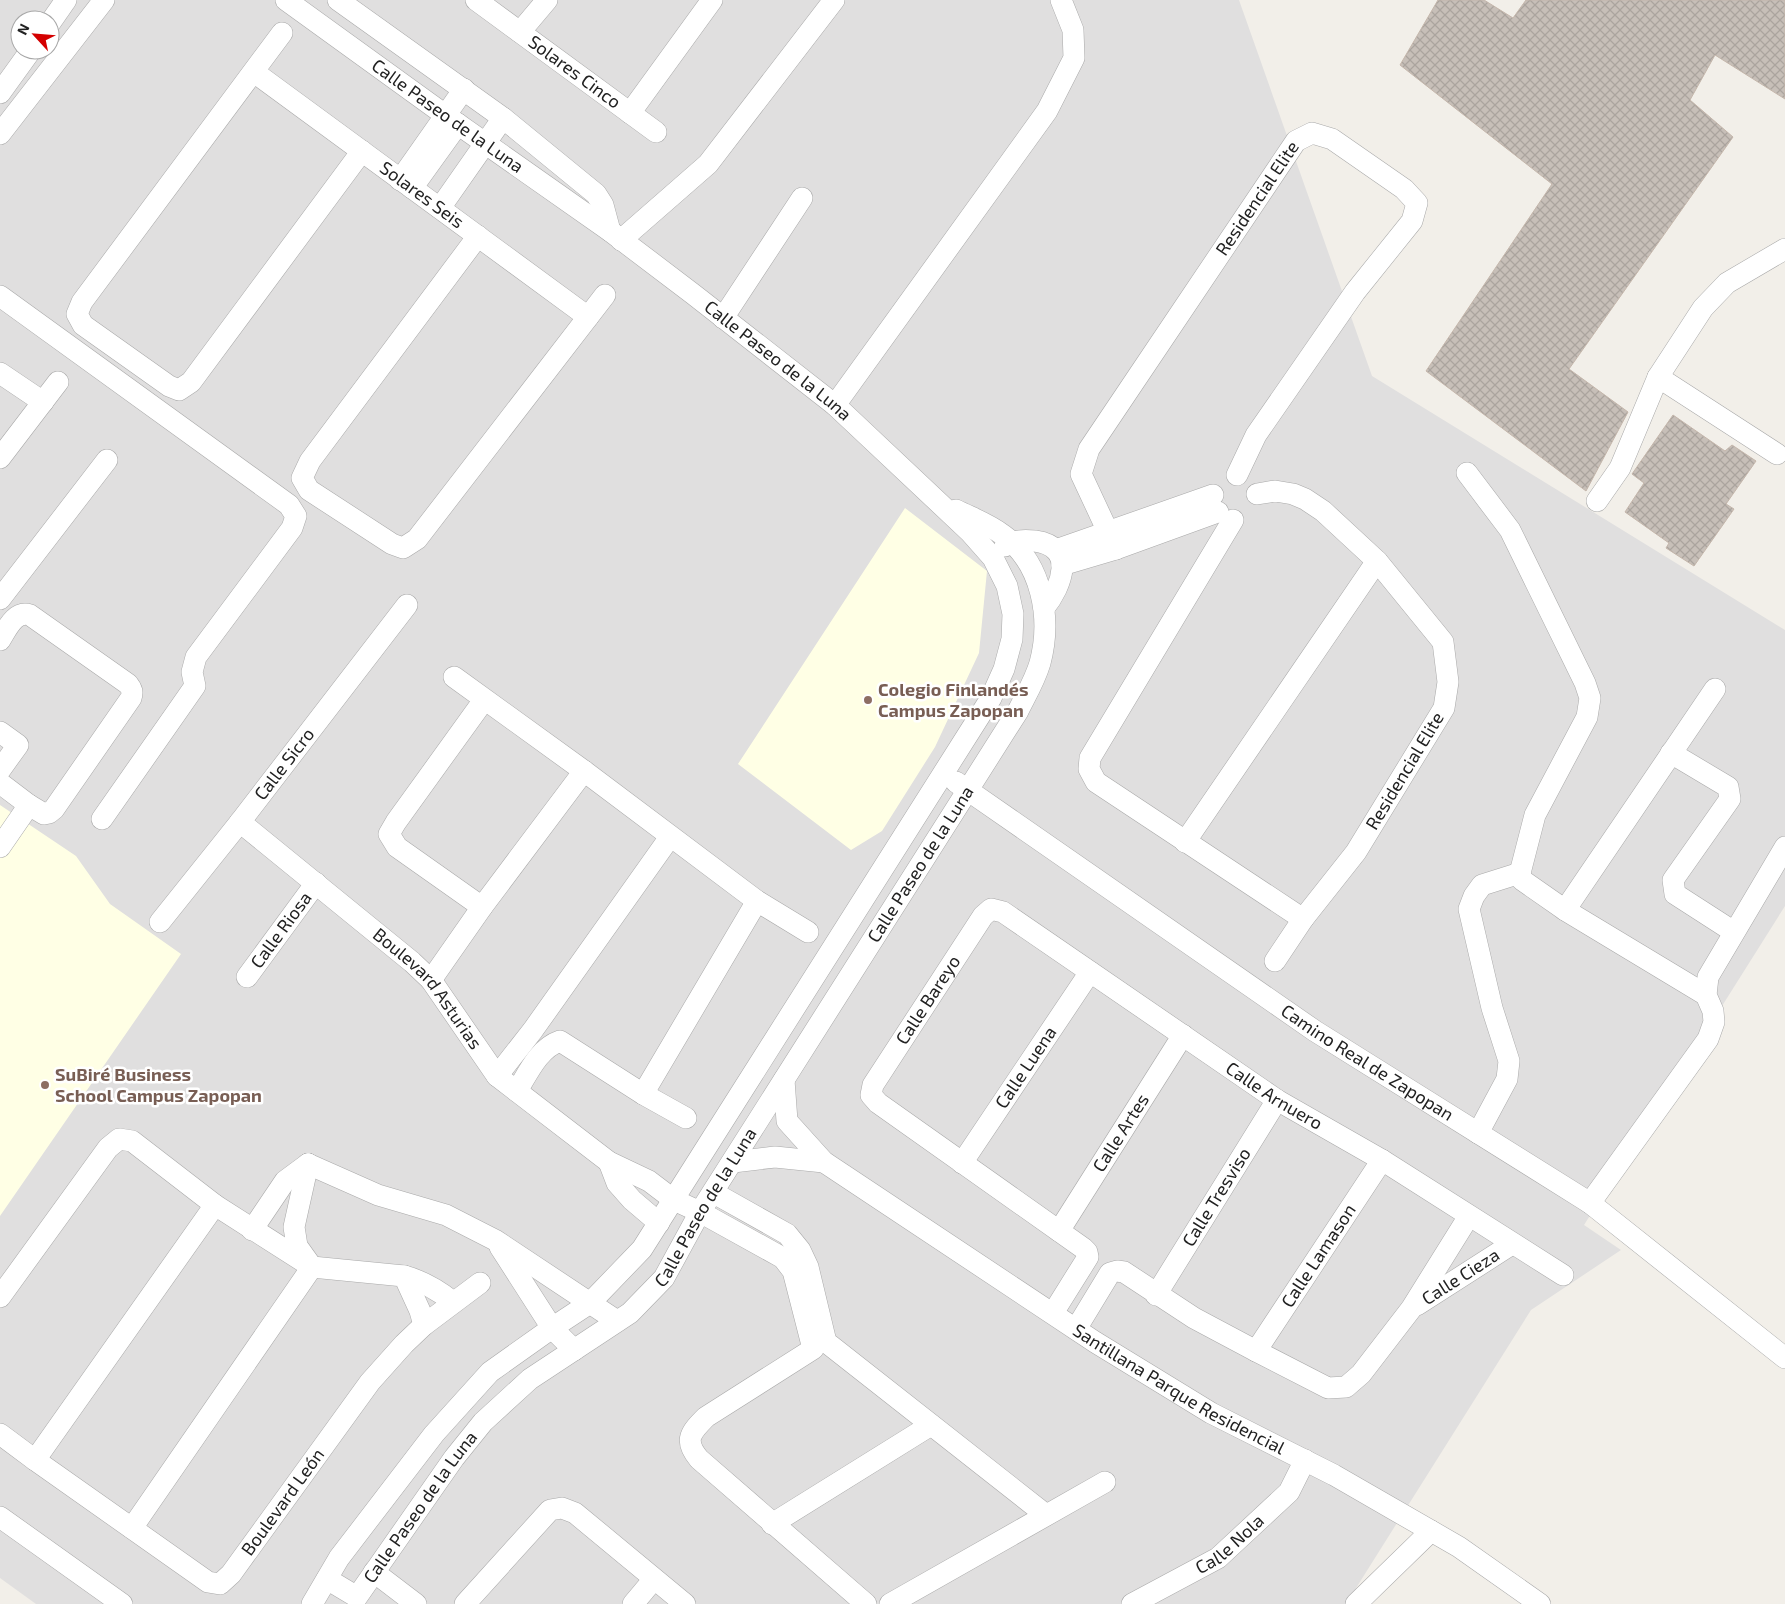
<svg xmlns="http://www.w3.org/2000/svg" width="1785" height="1604" font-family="'Exo 2',sans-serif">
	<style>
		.residential { fill: #e0dfdf; fill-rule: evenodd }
		.education { fill: #ffffe5 }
		.building { fill: url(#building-cross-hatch); stroke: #c4b6ab }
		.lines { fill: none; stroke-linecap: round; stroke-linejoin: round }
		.minor-casing { stroke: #a9a9a9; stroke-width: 22 }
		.minor { stroke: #fff; stroke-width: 21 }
		.education-dot { fill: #8d6e63; stroke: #fff; stroke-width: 2 }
		.labels { text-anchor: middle; stroke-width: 5; stroke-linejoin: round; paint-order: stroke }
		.street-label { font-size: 18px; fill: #222; stroke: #fff }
		.education-label { font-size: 18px; font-weight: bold; fill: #785e54; stroke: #fff; text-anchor: start }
	</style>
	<defs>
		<pattern id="building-cross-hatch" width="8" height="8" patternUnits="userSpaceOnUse" patternTransform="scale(1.25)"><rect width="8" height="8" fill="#c7bfb8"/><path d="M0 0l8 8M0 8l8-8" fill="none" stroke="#aba49e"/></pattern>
	</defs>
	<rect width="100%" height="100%" fill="#f2efe9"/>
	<path class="residential" d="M0,0H1239L1372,376L1785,630V906L1584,1225L1621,1250L1531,1310L1346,1604H36L0,1578ZM20,20H50V50H20Z"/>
	<path class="education" d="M905,508L987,571L979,653L935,747L882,831L851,850L738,764Z
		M0,805L76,856L110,904L181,954L0,1216Z"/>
	<path class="building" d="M1438,0H1484L1513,18L1526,0H1785V99L1715,55L1690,100L1733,137L1569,369L1628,412L1586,491L1426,371L1552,184L1400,65Z
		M1673,415L1725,451L1732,445L1756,461L1726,504L1734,509L1694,566L1666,548L1669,543L1625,512L1644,483L1632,474Z"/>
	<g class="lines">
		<defs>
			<g id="minor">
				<path id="s1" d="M286,0L445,115L610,231L693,294L835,405L970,532L993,558L1007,586L1013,614L1012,639L1004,669L991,698L642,1249L590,1303L552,1328L490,1372L434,1434L339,1558L312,1604"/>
				<path d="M338,0L503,118L596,194L603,205L610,231"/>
				<path id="s2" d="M476,0L656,132"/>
				<path d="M50,23L66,0"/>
				<path d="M520,32L547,0"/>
				<path d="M282,33L82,302L77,314L83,325L169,386L179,390L191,382L362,151"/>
				<path id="s3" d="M254,72L588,317"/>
				<path d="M0,93L31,50"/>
				<path d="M630,113L712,0"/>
				<path d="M0,134L104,0"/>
				<path d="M400,180L464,89"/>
				<path d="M412,188L458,124"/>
				<path d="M440,208L503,118"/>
				<path d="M478,236L310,461L302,478L309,490L392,544L403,548L417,539L605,295"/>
				<path d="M621,240L708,164L834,0"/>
				<path d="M0,296L289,505L296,516L292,528L196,657L192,672L195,686L102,819"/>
				<path d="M723,318L802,198"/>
				<path d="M0,373L43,402"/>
				<path d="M1658,377L1777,454"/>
				<path d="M835,405L1047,111L1074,58L1073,30L1061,0"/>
				<path d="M0,458L58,382"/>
				<path d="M1467,473L1510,530L1585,683L1590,698L1587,717L1535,815L1520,873L1522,880L1565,910"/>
				<path d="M1257,494L1275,491L1293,494L1305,499L1323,511L1377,561L1443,642L1448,682L1444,708L1356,852L1303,919L1275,961"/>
				<path d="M1597,501L1620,468L1658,377L1703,308L1727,283L1785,249"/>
				<path d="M1233,520L1090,758L1089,769L1096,782L1303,919"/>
				<path d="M1005,546C1014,540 1024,540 1035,541C1077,547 1062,586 1044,608"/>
				<path id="s4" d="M1116,549L1081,474L1089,449L1296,141L1312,133L1332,139L1404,189L1417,203L1412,221L1355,292L1256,435L1237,475"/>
				<path d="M1056,550L1213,495"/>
				<path d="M1062,565L1116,549L1218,512"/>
				<path d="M0,599L107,460"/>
				<path d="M0,640C7,629 15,610 30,615L128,684C132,689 133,692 131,698L54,809L49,813L44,814L29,805L0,847"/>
				<path d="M454,677L584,771L757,901L808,932"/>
				<path d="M0,732L18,745L0,770"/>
				<path d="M1671,753L1728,787L1730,799L1673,880L1675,894L1734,932"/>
				<path id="s5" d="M956,782L1315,1031L1590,1203L1785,1358"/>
				<path d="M0,783L29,805"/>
				<path id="s6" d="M240,822L412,962L431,980L497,1076L609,1162L649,1181L674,1200L700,1212L783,1258L793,1271L813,1349L706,1417C691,1432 683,1440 699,1459L866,1604"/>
				<path d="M1185,842L1377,561"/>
				<path d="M482,907L397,847L389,834L396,822L484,700"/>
				<path id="s7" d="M160,922L240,822L407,605"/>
				<path id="s8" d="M247,977L316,883"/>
				<path d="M431,980L482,907L584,771"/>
				<path d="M1706,995L1565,910L1715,689"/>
				<path d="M497,1076L533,1030L670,837"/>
				<path id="s9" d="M784,1080L787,1121L824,1162L1095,1342L1211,1413L1334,1475L1459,1547L1540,1604"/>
				<path d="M517,1091C528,1073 539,1048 560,1041L643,1094L686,1118"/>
				<path d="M643,1094L757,901"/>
				<path d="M1478,1133L1507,1079L1509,1061L1492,1008L1469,909L1474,896L1482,885L1520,873"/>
				<path d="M609,1162L617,1183L632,1200L659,1223"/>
				<path d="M733,1162L775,1157L824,1162"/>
				<path id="s10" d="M962,1163L1090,972"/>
				<path d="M308,1164L378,1195L446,1215L495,1240L617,1321"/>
				<path d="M714,1193L787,1234L800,1250L808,1267L826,1342L1046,1515"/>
				<path d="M1590,1203L1708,1039L1714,1022L1713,1011L1706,995L1708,977L1785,847"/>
				<path d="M252,1230L285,1181L308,1164"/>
				<path id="s11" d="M1059,1231L1183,1035"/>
				<path d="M500,1247L552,1328L574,1350"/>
				<path d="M404,1276C423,1281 438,1290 453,1302"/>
				<path id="s12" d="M1156,1295L1277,1100"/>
				<path d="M0,1297L108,1148L119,1139L132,1141L215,1205L312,1267L404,1276L420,1311L424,1325"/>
				<path id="s13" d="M1417,1305L1512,1244"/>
				<path id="s14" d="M1053,1313L1088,1257L1087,1252L1083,1248L878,1103L871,1095L873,1085L983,916L991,909L1003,912L1277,1100L1382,1160L1563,1275"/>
				<path d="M1076,1329L1110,1273L1117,1271L1124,1272L1194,1318L1256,1351L1328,1388L1346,1387L1361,1374L1411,1309L1469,1216"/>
				<path id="s15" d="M1256,1351L1382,1160"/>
				<path id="s16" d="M0,1434L35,1460L208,1582L220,1584L231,1574L370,1382L404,1344L424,1325L480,1283"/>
				<path d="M35,1460L215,1205"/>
				<path d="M0,1517L122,1604"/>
				<path d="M772,1524L931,1425"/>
				<path d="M132,1528L312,1267L297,1246L294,1227L308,1164"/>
				<path d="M374,1572L416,1604"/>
				<path id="s17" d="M327,1579L357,1597L454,1458L483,1422L530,1379L630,1313L664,1278L700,1212L1018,711C1026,695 1035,680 1040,663C1052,618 1042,563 1003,535C989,524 972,518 956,510"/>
				<path d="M465,1604L550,1510L562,1508L575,1513L685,1604"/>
				<path d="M633,1604L654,1579"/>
				<path d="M890,1604L1105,1482"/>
				<path id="s18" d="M1132,1604L1218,1558L1289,1492L1305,1460"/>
				<path d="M1356,1604L1431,1531"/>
			</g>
		</defs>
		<use href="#minor" class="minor-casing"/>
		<use href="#minor" class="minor"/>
	</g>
	<g class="education-dot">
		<circle cx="868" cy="700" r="5"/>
		<circle cx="45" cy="1085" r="5"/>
	</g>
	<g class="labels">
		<g class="street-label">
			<text dy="6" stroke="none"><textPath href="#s2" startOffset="122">Solares Cinco</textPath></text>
			<text dy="6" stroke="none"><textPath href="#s1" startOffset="199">Calle Paseo de la Luna</textPath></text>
			<text dy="6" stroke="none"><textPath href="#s3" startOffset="208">Solares Seis</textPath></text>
			<text dy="6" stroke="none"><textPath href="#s4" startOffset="411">Residencial Elite</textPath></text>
			<text dy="6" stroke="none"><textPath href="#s1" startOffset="610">Calle Paseo de la Luna</textPath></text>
			<text dy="6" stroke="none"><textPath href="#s7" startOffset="201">Calle Sicro</textPath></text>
			<text transform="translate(1405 771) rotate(-59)" y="6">Residencial Elite</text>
			<text dy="6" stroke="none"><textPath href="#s17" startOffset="970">Calle Paseo de la Luna</textPath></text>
			<text dy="6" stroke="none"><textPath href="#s8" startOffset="58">Calle Riosa</textPath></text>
			<text dy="6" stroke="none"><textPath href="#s6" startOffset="252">Boulevard Asturias</textPath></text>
			<text dy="6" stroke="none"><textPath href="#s14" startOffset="450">Calle Bareyo</textPath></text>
			<text dy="6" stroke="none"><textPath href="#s5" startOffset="498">Camino Real de Zapopan</textPath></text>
			<text dy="6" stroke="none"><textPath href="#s10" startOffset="115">Calle Luena</textPath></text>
			<text dy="6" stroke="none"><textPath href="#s14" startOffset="901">Calle Arnuero</textPath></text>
			<text dy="6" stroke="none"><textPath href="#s11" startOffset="116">Calle Artes</textPath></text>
			<text dy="6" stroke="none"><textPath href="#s12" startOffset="115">Calle Tresviso</textPath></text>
			<text dy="6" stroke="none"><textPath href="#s17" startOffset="565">Calle Paseo de la Luna</textPath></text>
			<text dy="6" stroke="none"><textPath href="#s15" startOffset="114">Calle Lamason</textPath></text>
			<text dy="6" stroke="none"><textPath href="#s13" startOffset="52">Calle Cieza</textPath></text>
			<text dy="6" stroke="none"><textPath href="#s9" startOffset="518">Santillana Parque Residencial</textPath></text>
			<text dy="6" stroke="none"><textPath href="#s16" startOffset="371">Boulevard León</textPath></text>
			<text dy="6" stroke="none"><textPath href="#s17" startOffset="145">Calle Paseo de la Luna</textPath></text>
			<text dy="6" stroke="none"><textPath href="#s18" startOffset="115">Calle Nola</textPath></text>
		</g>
		<g class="education-label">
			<text x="878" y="696">Colegio Finlandés<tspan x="878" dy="21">Campus Zapopan</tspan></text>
			<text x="55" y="1081">SuBiré Business<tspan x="55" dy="21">School Campus Zapopan</tspan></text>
		</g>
	</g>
	<g transform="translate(35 35) rotate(296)"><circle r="24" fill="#ffffff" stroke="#a7a7a7"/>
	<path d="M0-4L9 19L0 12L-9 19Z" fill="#d40000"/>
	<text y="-8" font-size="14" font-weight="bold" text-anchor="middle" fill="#222222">N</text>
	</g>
</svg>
